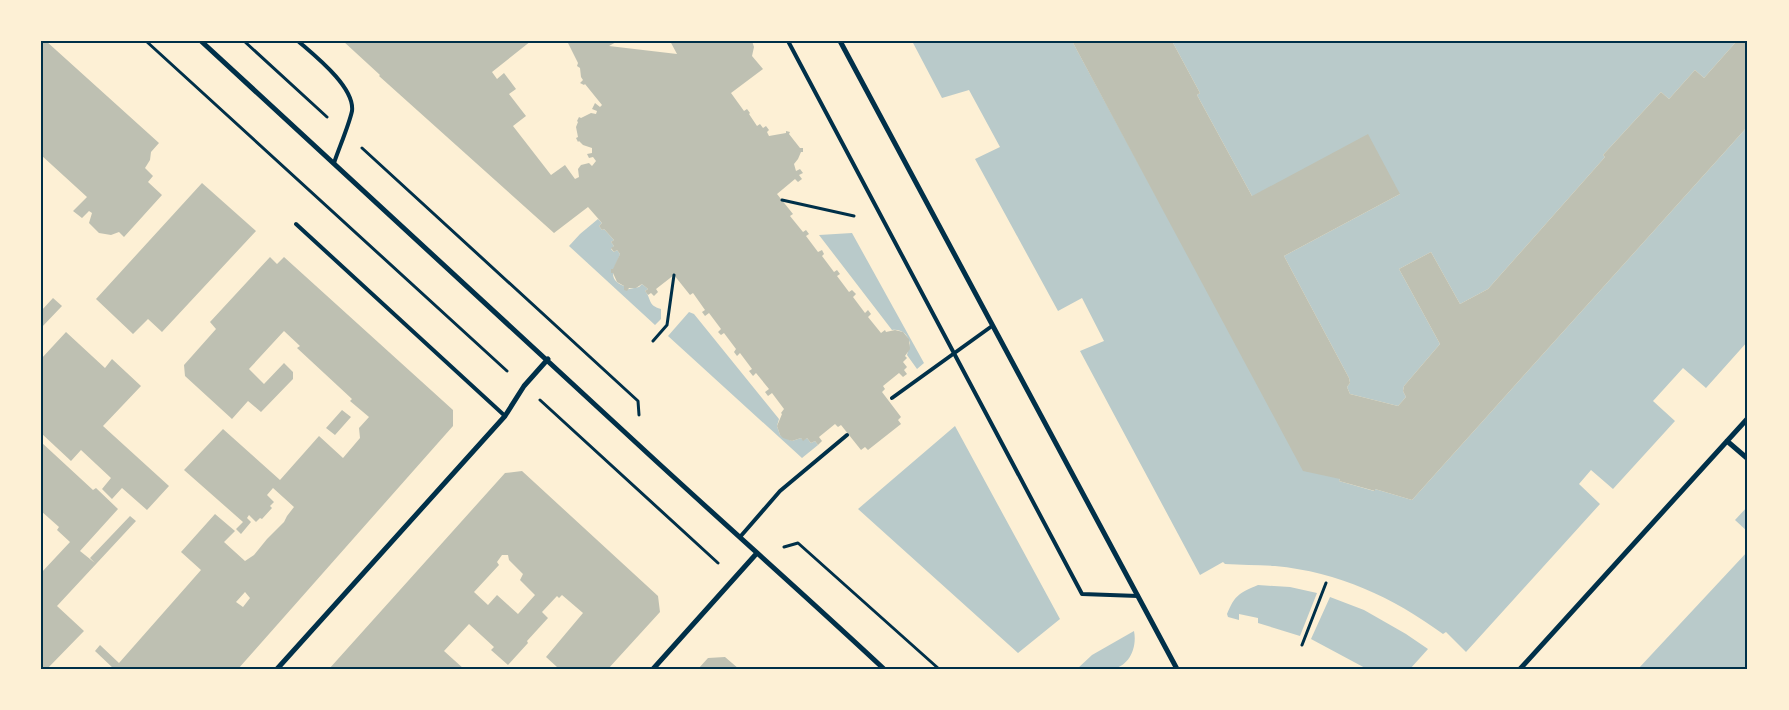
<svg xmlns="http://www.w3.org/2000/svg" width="1789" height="710" font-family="Helvetica,sans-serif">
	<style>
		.green { fill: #b9caca }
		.building { fill: #bec0b2; fill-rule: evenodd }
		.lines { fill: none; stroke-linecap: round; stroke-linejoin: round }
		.path { stroke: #003049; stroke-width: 3 }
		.service { stroke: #003049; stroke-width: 4 }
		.minor { stroke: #003049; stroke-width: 5 }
		.neatline { fill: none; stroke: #003049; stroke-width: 2 }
	</style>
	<rect width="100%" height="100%" fill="#fdf0d5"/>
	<path class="green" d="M912,41H1072L1187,253L1340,479L1339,481L1374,491L1375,489L1412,500L1748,126V341L1706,388L1683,368L1653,401L1675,421L1613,489L1591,470L1579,484L1600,504L1466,652L1446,632L1443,634C1392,597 1339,572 1275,566C1258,565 1242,565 1225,564L1223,562L1200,575L1080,351L1104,341L1082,298L1058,311L975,159L1000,147L969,90L942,98Z
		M1172,41H1734L1735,43L1704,78L1695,70L1669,99L1661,92L1603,155L1605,157L1488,289L1460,304L1431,252L1399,269L1440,344L1404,386L1403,391L1406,397L1398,406L1350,394L1347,387L1350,383L1349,378L1284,256L1400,194L1252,196L1197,95L1200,93Z
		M598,219L602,223L599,226L602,230L604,229L614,240L611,242L614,246L611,249L614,252L617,250L620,254C617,265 604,278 624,286V290L639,287L642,284L648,289L645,291C652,299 647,305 661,309V319L655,325L569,246L580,234Z
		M852,233L924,363L917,369L907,355L910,343C907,334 902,329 892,330L819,235Z
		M689,312L694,314L779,419L777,426L780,435L792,441L801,438L803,440L807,438L811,443L815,441L818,445L802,458L668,336Z
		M955,426L1060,619L1018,653L858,509Z
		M1748,506V532L1735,520Z
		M1748,551V669H1638Z
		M1258,585L1290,587L1317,593L1300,636L1258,623V618L1239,614V620L1228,617L1227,614C1235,595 1239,593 1258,585Z
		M1330,597L1364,610L1406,634L1428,649L1410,669H1367L1311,639Z
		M1134,631C1137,646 1131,665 1113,669C1103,671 1088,669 1077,669L1092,655Z"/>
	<path class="building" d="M41,41H46L159,143L151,152L150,160L145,168L153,176L148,182L162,195L124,237L119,232L111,235L99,233L89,223L92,213L89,211L82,218L73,211L87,197L41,155Z
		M343,41H531L492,72L497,79L504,73L516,89L509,94L526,116L513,126L551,175L565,165L575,179L579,177L578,169L581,165L589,163L592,166L596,161L593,157L589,158L587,154L592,153V148L583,145L579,141L578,142L576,138L578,137L576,127L578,122L577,121L579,117L581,118L591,113L596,114L597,111L592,109L595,103L600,107L602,105L585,84L584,85L580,83L583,80L581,77L580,68L577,66L578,63L567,41H618L609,46L677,54L670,41H752L754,47L752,56L763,69L731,93L744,111L747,109L750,113L749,114L757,126L760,124L763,128L766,126L769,130L767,132L769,136L786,133V131L790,132L789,134L800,148H803V152H801L798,159L794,164L796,171L800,169L803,173L799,175L802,179L798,182L795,179L777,194L793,214L790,216L803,232L806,230L809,234L806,236L818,252L822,250L824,254L822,256L834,272L837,270L840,274L837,276L849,292L852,290L856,294L853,297L865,313L868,310L871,314L868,317L881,333L885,330L886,332L895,330L903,332L909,339L910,349L905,356L907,358L903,362L907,367L904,370L907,374L903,377L899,373L883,386L885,389L882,392L901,417L898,420L901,424L868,450L865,447L861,450L841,425L838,427L835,424L819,437L822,441L818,445L815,441L811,443L807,438L803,441L801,438L792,441L783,438L780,435L777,426L782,414L781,413L784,409L772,393L768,396L765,392L769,389L756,373L753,376L749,371L752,369L740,353L737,356L734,352L736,349L724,333L721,335L718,332L721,329L709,313L705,316L702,312L705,310L693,293L690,295L674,275L656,289L658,292L654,296L651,293L648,295L645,291L648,289L642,284L636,288H629L627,291L624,290V286L617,282L613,273H611V269H613L620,254L617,250L614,252L611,248L614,246L611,242L614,240L604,229L602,230L599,226L602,223L588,207L554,233L379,76L380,75Z
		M1072,41H1172L1200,93L1197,95L1252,196L1368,134L1400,194L1284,256L1349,378L1350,383L1347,387L1350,394L1398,406L1406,397L1403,391L1404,386L1440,344L1399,269L1431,252L1460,304L1488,289L1605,157L1603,155L1661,92L1669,99L1695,70L1704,78L1735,43L1734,41H1748V126L1412,500L1375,489V491L1339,481L1340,479L1303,471Z
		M202,183L256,231L162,332L148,319L133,334L96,299Z
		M270,257L277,264L284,257L453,410V426L238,669H114L95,651L100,645L119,663L201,570L181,552L215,514L235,531L224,542L245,561L254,555L267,539L284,522L287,516L294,507L273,488L267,495L274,502L270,506L272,508L262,519L260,518L256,522L249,515L247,518L251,522L241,534L236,529L243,522L184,470L223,429L280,480L319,436L343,458L360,438L359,428L369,417L350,401L352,399L297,348L300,346L284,331L249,369L264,384L284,363L293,372V379L261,412L248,401L232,419L185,376L184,365L216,329L210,322ZM245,592L250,598L243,607L236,602Z
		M53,298L62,306L41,328V311Z
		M66,332L105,368L112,359L141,386L103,426L169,486L147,510L122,488L112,499L102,489L111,478L81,450L71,461L41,433V359Z
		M342,410L351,417L335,435L326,428Z
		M41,442L93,490L96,488L118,509L80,551L95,563L90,558L130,516L136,521L57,606L84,631L47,669H41V573L70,542L57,530L59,527L41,511Z
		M522,471L658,596L660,612L608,669H555L557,667L546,657L583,613L562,595L559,598L557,596L542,612L548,618L527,641L528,643L508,665L491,650L494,647L469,624L444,651L464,669H329L505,473ZM502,555H508L509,560L523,574L520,580L535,595L518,614L497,595L488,605L474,592L499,565L497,562Z
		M725,657L739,669H698L708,658Z"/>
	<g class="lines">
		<path class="path" d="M146,41L507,371
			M244,41L327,117
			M362,148L638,401L639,415
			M782,200L854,216
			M653,341L667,325L674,275
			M540,400L718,563
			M784,547L798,543L939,669
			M1302,645L1326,583"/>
		<path class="service" d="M298,41C314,55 355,87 352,111C349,125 339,148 334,163
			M788,41L1082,594L1138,596
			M296,224L505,416
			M892,398L992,326
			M740,537L780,491L847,435"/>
		<path class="minor" d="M201,41C349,177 496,313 643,449C723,523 805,595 884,669
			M840,41L1177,669
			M1727,441L1748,459
			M277,669L505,416L524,386L548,359
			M653,669L757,553
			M1520,669L1748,418"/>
	</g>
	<rect width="1789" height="710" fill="none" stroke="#fdf0d5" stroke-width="85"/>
	<rect x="42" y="42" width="1704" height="626" class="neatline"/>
</svg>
